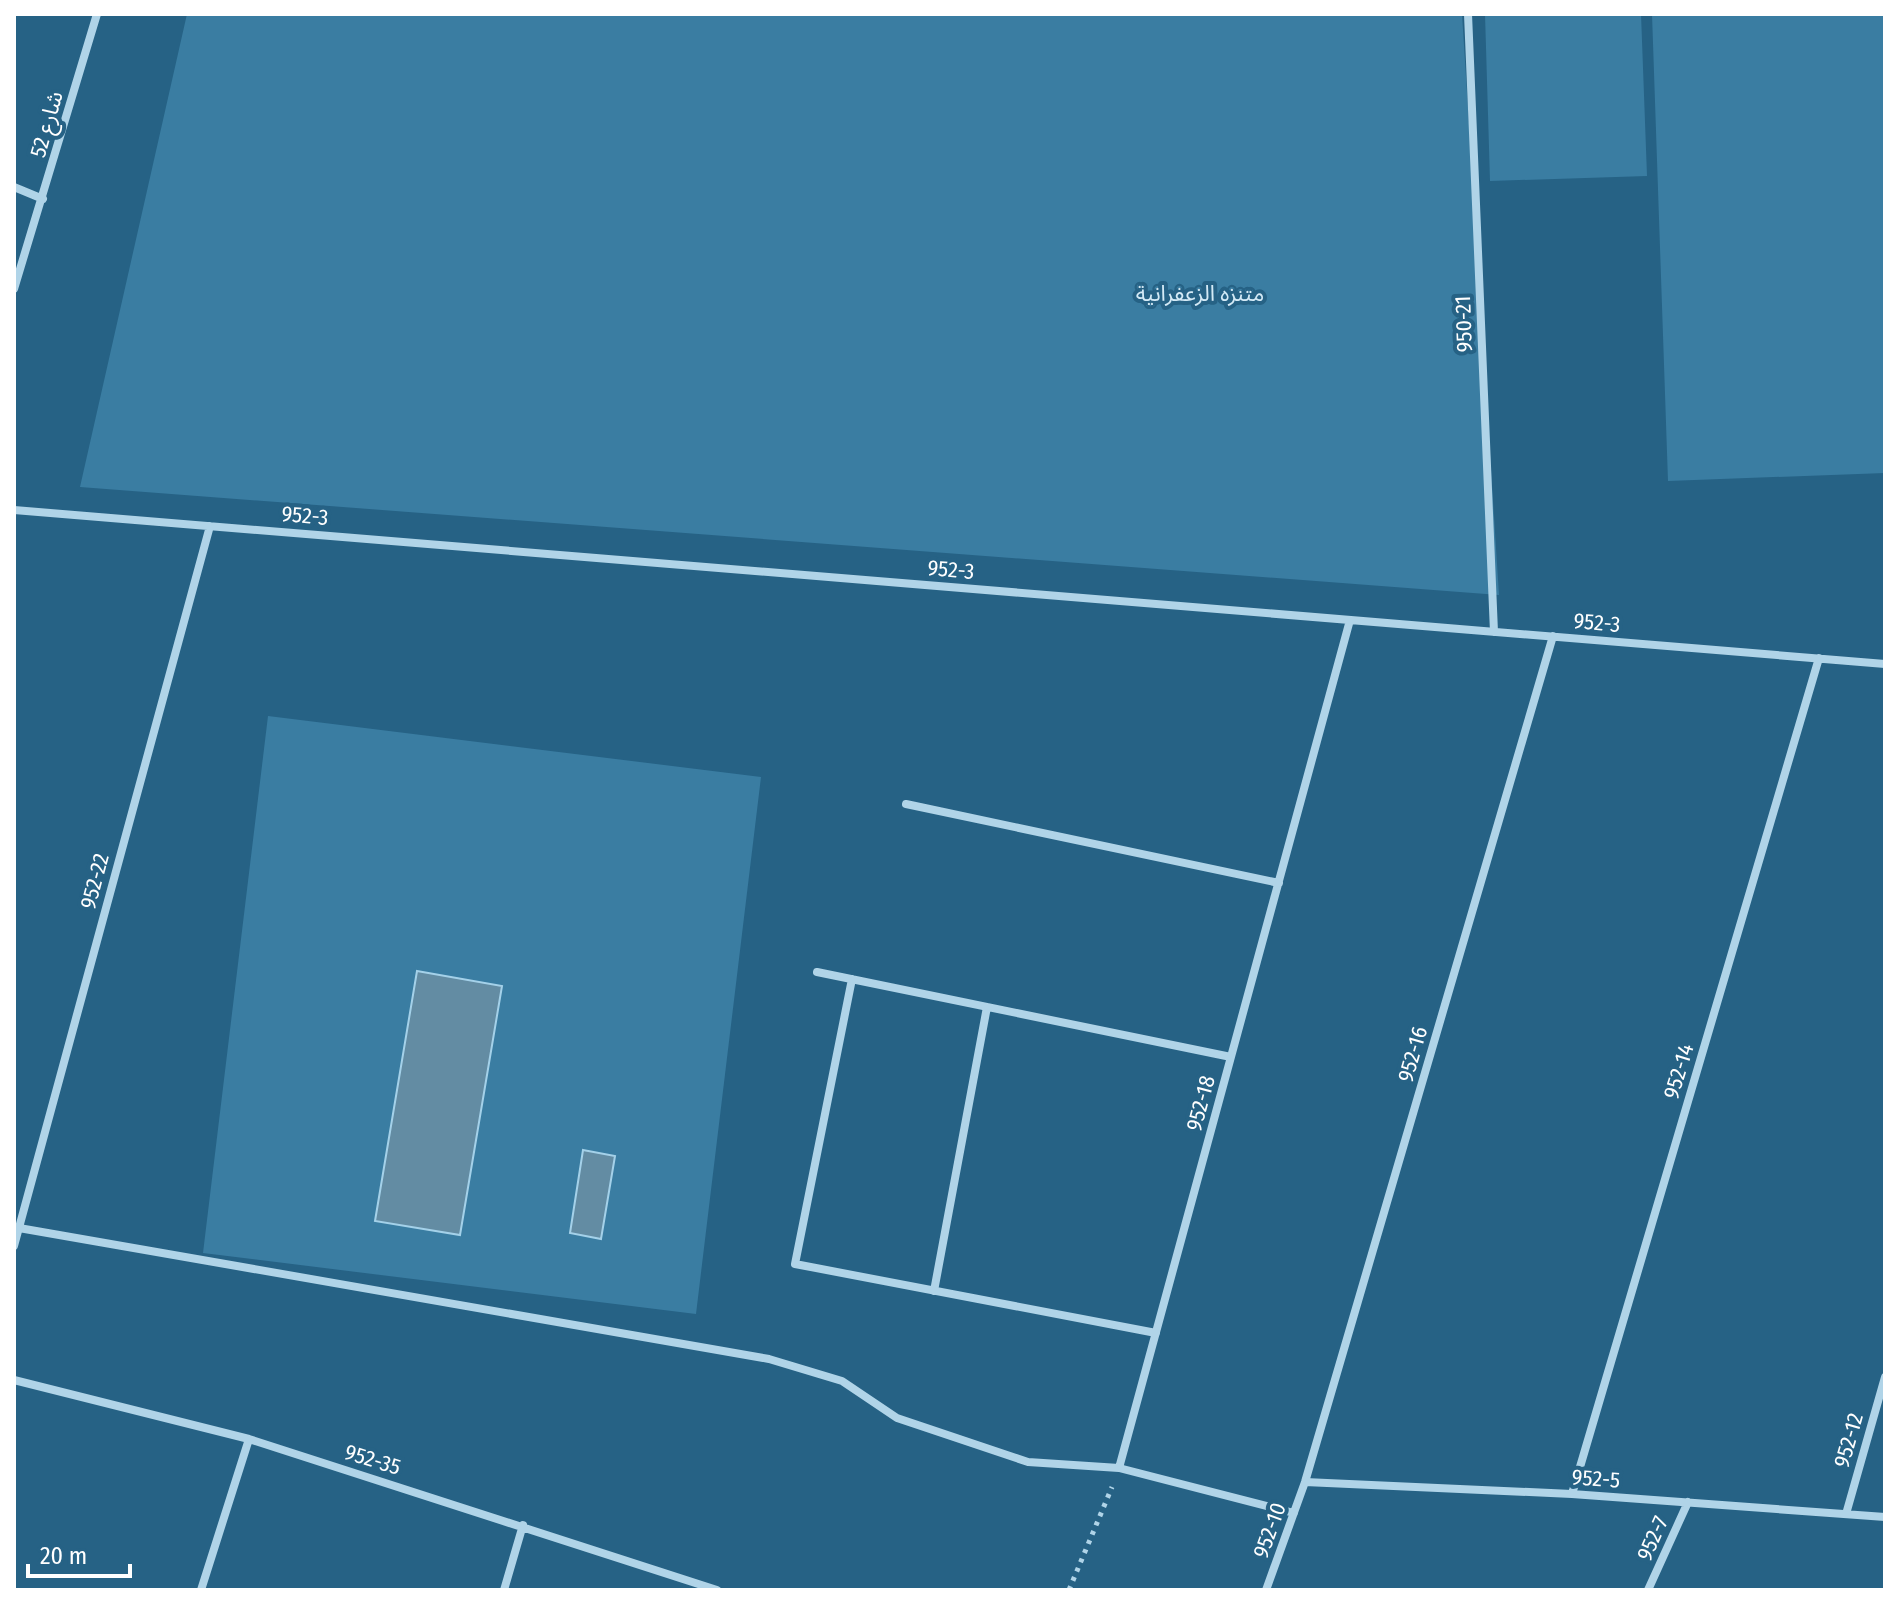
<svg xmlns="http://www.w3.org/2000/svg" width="1899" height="1604" font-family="'Fira Sans Condensed','Noto Sans Arabic',sans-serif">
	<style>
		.green { fill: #3a7da2 }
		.water { fill: #638ca3; stroke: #a4d1e9; stroke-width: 2 }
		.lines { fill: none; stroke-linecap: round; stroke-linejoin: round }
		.path { stroke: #b0d4e8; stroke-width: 5; stroke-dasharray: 4 6; stroke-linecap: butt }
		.minor { stroke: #b0d4e8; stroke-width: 8 }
		.labels { text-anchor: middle; stroke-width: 8; stroke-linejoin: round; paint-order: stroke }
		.street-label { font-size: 22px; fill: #fff; stroke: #266285 }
		.park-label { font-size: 22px; fill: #d4eaf6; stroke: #266285 }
	</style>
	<rect width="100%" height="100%" fill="#266285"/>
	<path class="green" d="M187,14H1462L1499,595L80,487Z
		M1485,14H1641L1647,176L1490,181Z
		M1652,14H1885V473L1668,481Z
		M268,716L761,777L696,1314L203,1253Z"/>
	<path class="water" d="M417,971L502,986L460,1235L375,1221Z
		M583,1150L615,1156L601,1239L570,1233Z"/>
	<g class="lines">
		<path class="path" d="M1069,1590L1112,1487"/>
		<path class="minor" d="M1468,14L1494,632
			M14,187L43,199
			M14,289L97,14
			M14,510L1885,664
			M906,804L1279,883
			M817,972L1231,1057
			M852,979L795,1264L1156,1333
			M19,1228L769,1359L842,1381L897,1418L1028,1462L1119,1468L1294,1513
			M14,1246L210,526
			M934,1291L987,1007
			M14,1380L249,1439L717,1590
			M1119,1468L1350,620
			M1305,1482L1572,1494L1885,1517
			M1572,1494L1819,658
			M1846,1514L1885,1377
			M201,1590L249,1439
			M504,1590L523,1525
			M1266,1590L1305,1482L1553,636
			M1648,1590L1688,1502"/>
	</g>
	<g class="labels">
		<g class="street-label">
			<text transform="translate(46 124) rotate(-74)" y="8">شارع 52</text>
			<text transform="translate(1463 324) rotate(-92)" y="8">950-21</text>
			<text transform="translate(305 515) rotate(5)" y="8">952-3</text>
			<text transform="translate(951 569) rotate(5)" y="8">952-3</text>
			<text transform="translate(1597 622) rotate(5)" y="8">952-3</text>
			<text transform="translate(94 881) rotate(-75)" y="8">952-22</text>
			<text transform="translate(1412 1054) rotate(-74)" y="8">952-16</text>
			<text transform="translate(1678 1071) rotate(-73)" y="8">952-14</text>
			<text transform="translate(1200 1103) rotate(-75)" y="8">952-18</text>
			<text transform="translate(1848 1440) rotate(-74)" y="8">952-12</text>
			<text transform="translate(373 1459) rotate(17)" y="8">952-35</text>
			<text transform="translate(1596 1478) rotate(4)" y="8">952-5</text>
			<text transform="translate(1269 1530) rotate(-70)" y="8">952-10</text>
			<text transform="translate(1652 1538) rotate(-66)" y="8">952-7</text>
		</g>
		<g class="park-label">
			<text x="1200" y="301">متنزه الزعفرانية</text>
		</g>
	</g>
	<rect width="1899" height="1604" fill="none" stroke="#ffffff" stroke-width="32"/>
	<path d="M28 1564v12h102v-12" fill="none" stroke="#ffffff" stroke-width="4"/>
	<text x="40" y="1564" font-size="24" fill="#ffffff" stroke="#266285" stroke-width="6" paint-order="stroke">20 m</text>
</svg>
